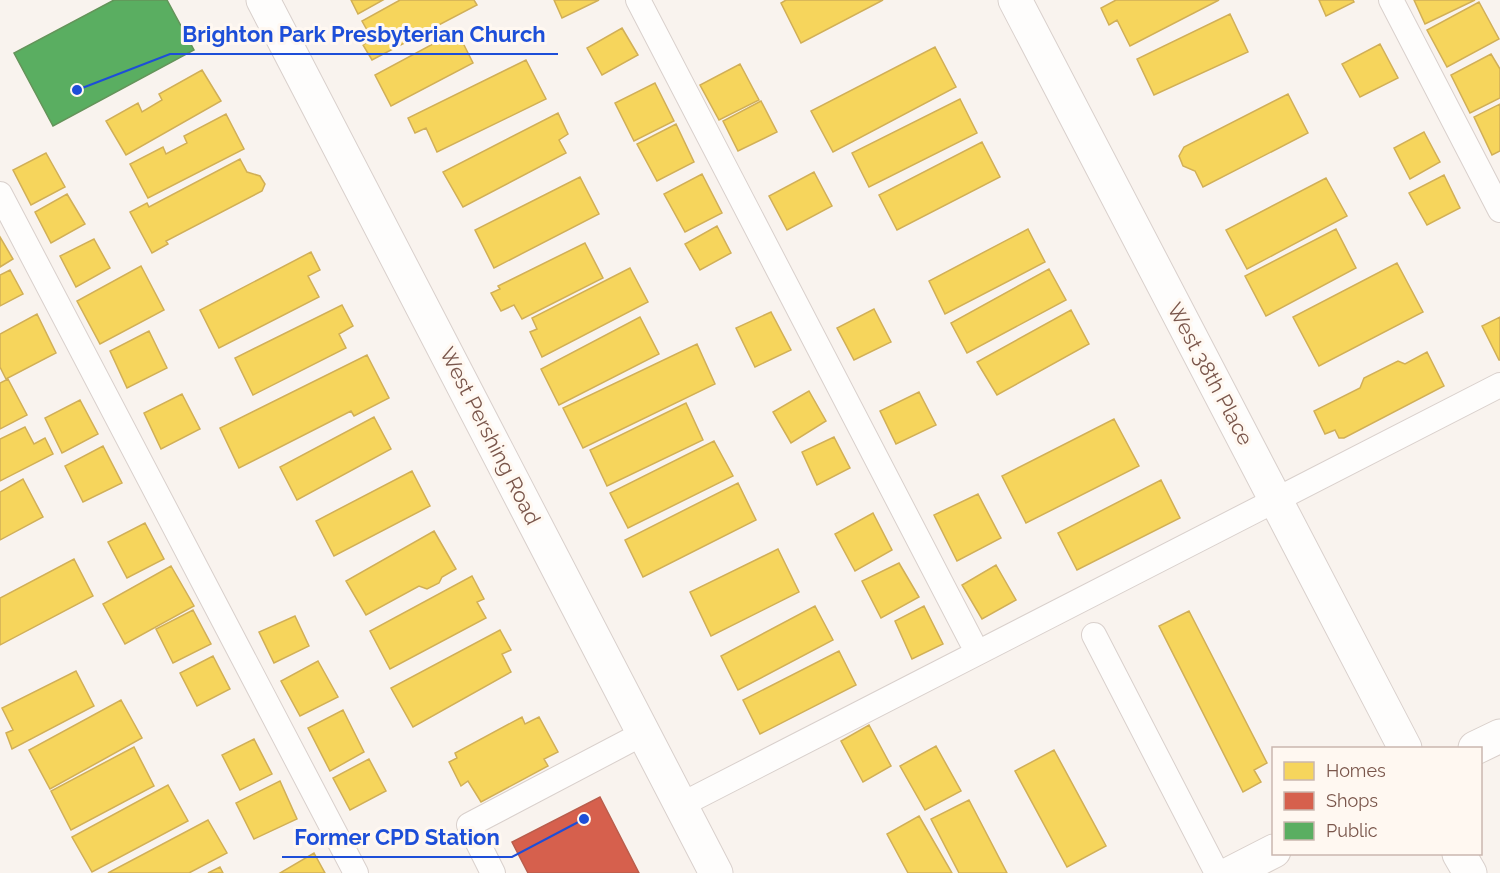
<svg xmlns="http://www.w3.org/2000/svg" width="1500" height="873" font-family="Raleway,sans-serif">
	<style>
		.homes { fill: #f6d55c; stroke: #d1af57; stroke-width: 1.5 }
		.shops { fill: #d6604d; stroke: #ba5d4c; stroke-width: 1.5 }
		.public { fill: #5aae61; stroke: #64945a; stroke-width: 1.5 }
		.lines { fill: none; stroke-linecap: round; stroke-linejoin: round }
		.service-casing { stroke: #d9d0cc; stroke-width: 26 }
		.minor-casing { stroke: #d9d0cc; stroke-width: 35 }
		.tertiary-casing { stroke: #d9d0cc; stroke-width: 35 }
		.secondary-casing { stroke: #d9cfca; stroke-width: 35 }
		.service { stroke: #fefdfc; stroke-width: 24 }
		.minor { stroke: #fefdfc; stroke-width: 33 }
		.tertiary { stroke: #fefdfc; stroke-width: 33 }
		.secondary { stroke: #fefdfc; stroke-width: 33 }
		.labels { text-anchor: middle; stroke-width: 6; stroke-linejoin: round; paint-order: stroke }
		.street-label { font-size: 21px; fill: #7a564b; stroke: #fff8f1 }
		.leader { fill: none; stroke: #1d4ed8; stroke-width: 2 }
		.callout-dot { fill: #1d4ed8; stroke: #fff8f1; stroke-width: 2 }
		.callout-label { font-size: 22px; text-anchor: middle; font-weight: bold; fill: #1d4ed8; stroke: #fff8f1; stroke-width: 6; stroke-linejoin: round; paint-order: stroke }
	</style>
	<rect width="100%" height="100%" fill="#f9f3ee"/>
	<path class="homes" d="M351,0H383L358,14Z
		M400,0H474L477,5L372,60L363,45L372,39L362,21Z
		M554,0H599L562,18Z
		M786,0H883L801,43L781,3Z
		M1116,0H1219L1130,46L1117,20L1109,25L1101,8Z
		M1319,0H1353L1354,2L1326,16Z
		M1414,0H1475L1425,24Z
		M1479,2L1499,39L1447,67L1427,30Z
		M1230,14L1248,52L1154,95L1137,59Z
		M622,28L638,55L602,75L587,48Z
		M457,31L473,63L391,106L375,75Z
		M1380,44L1398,78L1360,97L1342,64Z
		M935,47L956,87L833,152L811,111Z
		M1491,54L1500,69V98L1470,113L1451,75Z
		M526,60L546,99L437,152L426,128L415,133L408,118Z
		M740,64L759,100L719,120L700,85Z
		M202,70L221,101L126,155L106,121L138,103L142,112L162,100L159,94Z
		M655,83L674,121L634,141L615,103Z
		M1288,94L1308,133L1203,187L1195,171L1183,166L1179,156L1184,147Z
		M960,99L977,133L869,187L852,153Z
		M761,101L777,132L738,151L723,121Z
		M1500,104V151L1492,155L1474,117Z
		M558,113L568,134L559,140L566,153L463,207L443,172Z
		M226,114L244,149L148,198L130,164L163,147L166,154L187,143L184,136Z
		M676,124L694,162L657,181L637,144Z
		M1424,132L1440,162L1410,179L1394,148Z
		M982,142L1000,177L897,230L879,195Z
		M46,153L65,187L31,205L13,170Z
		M240,159L247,172L260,176L265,184L262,191L166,241L168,244L152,253L130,212L147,203L149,207Z
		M814,172L832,206L787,230L769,196Z
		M702,174L722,213L685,232L664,194Z
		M1444,175L1460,208L1427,225L1409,193Z
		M580,177L599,214L494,268L475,230Z
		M1326,178L1347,216L1247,269L1226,230Z
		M67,194L85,224L51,243L35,212Z
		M717,226L731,253L700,270L685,244Z
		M1028,229L1045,262L945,314L929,281Z
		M1336,229L1356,268L1266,316L1245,276Z
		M0,237L13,259L0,267Z
		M94,239L110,268L76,287L60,256Z
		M585,243L603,278L522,319L514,305L501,311L491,293L500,289L498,286Z
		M311,252L320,270L308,276L319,297L219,348L200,310Z
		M1397,263L1423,312L1319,366L1293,317Z
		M141,266L164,310L100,344L77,301Z
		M630,268L648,302L542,357L530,332L537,329L532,318Z
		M1049,269L1066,300L967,353L951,323Z
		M10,270L23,294L0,306V275Z
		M342,305L353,326L339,334L346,348L253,395L235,358Z
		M874,309L891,342L854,360L837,328Z
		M1071,310L1089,344L997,395L977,362Z
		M771,312L791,350L755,367L736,328Z
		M37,314L56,353L6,379L0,367V334Z
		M640,317L659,354L559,405L541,369Z
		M1500,317V360H1499L1482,326Z
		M149,331L167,368L127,388L110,351Z
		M697,344L715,384L583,448L563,408Z
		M1427,352L1444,386L1344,438H1339L1335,430L1325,434L1314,411L1360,388L1364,378L1398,361L1405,364Z
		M367,355L389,398L354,416L351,411L239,468L220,428Z
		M8,379L27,415L0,429V383Z
		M809,391L826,421L791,443L773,412Z
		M919,392L936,425L896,444L880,411Z
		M182,394L200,429L161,449L144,413Z
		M80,400L98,434L62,453L45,418Z
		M686,403L703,440L607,486L590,450Z
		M374,417L391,449L297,500L280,467Z
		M1114,419L1139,466L1026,523L1002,476Z
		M25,427L34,444L45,438L53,454L0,481V439Z
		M834,437L850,468L817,485L802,452Z
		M714,441L733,476L628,528L610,493Z
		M103,446L122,483L83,502L65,466Z
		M412,471L430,506L334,556L316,521Z
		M23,479L43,517L0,540V492Z
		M1161,480L1180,518L1077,570L1058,533Z
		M738,483L756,520L643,577L625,540Z
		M978,494L1001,538L957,561L934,515Z
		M873,513L892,550L855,571L835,534Z
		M145,523L164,559L127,578L108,542Z
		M434,531L456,569L442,577L439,583L427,589L419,586L366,615L346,581Z
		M778,549L799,592L711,636L690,592Z
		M74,559L93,596L0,645V598Z
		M899,563L919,597L881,618L862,581Z
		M996,565L1016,600L982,619L962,585Z
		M171,566L194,606L125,644L103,604Z
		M472,576L484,599L477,602L486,618L390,669L370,631Z
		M815,606L833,640L738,690L721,656Z
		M924,606L943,644L912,659L895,621Z
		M193,610L211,644L173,663L156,629Z
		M1189,611L1267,763L1254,770L1261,782L1243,792L1159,626Z
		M295,616L309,646L274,663L259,632Z
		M500,630L511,650L502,654L511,672L413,727L391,688Z
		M839,651L856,685L760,734L743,700Z
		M213,656L230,689L197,706L180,673Z
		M318,661L338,697L300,716L281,681Z
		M76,671L94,706L12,749L6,733L13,730L2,708Z
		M121,700L142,738L50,789L29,750Z
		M343,710L364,752L330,771L308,728Z
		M522,717L525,724L539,717L558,752L544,759L548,766L481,802L468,781L461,786L449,762L457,758L455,753Z
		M869,725L891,766L863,782L841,741Z
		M254,739L272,774L240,790L222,755Z
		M936,746L961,791L925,810L900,766Z
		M134,747L154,786L71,830L51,791Z
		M1054,750L1106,846L1067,867L1015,771Z
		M369,759L386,791L350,810L333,778Z
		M280,781L297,819L254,839L236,803Z
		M168,785L188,821L92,872L72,837Z
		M969,800L1007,873H959L931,819Z
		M919,816L952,873H908L887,834Z
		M208,820L227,853L189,873H108Z
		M314,853L325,873H280Z
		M220,867L223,873H208Z"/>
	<path class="shops" d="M600,797L639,873H528L512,842Z"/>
	<path class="public" d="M114,0H167L194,50L53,126L14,53Z"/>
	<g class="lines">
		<defs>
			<path id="service" d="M638,0L977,652
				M1391,0L1500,210
				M0,194L356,873
				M1094,635L1217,873
				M681,805L1500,385
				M493,873L469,825L644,733"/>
			<path id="minor" d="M1015,0L1405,748
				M1459,854L1470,873"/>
			<path id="tertiary" d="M263,0L716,873"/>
			<path id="secondary" d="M1475,748L1500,736
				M1231,873L1274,851"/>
		</defs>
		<use href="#service" class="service-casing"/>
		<use href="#minor" class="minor-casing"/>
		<use href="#tertiary" class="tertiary-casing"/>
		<use href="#secondary" class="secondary-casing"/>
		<use href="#service" class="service"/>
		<use href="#minor" class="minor"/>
		<use href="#tertiary" class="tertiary"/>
		<use href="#secondary" class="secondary"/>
	</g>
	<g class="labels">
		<g class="street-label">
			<text transform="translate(1210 374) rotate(62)" y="7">West 38th Place</text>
			<text transform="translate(490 436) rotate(63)" y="7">West Pershing Road</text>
		</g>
	</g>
	<path class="leader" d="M77 90L170 54H558M584 819L512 857H282"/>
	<g class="callout-dot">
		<circle cx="77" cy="90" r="6"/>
		<circle cx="584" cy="819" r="6"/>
	</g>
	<g class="callout-label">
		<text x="364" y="42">Brighton Park Presbyterian Church</text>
		<text x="397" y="845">Former CPD Station</text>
	</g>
	<rect x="1272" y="747" width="210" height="108" fill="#fff8f1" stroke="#cab7af" stroke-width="1.5"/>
	<rect x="1284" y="762" width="30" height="18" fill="#f6d55c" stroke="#cab7af" stroke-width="1.5"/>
	<text x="1326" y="777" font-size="18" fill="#7a564b">Homes</text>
	<rect x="1284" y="792" width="30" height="18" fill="#d6604d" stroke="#cab7af" stroke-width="1.5"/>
	<text x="1326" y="807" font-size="18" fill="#7a564b">Shops</text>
	<rect x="1284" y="822" width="30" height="18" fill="#5aae61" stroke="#cab7af" stroke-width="1.5"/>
	<text x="1326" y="837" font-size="18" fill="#7a564b">Public</text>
</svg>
